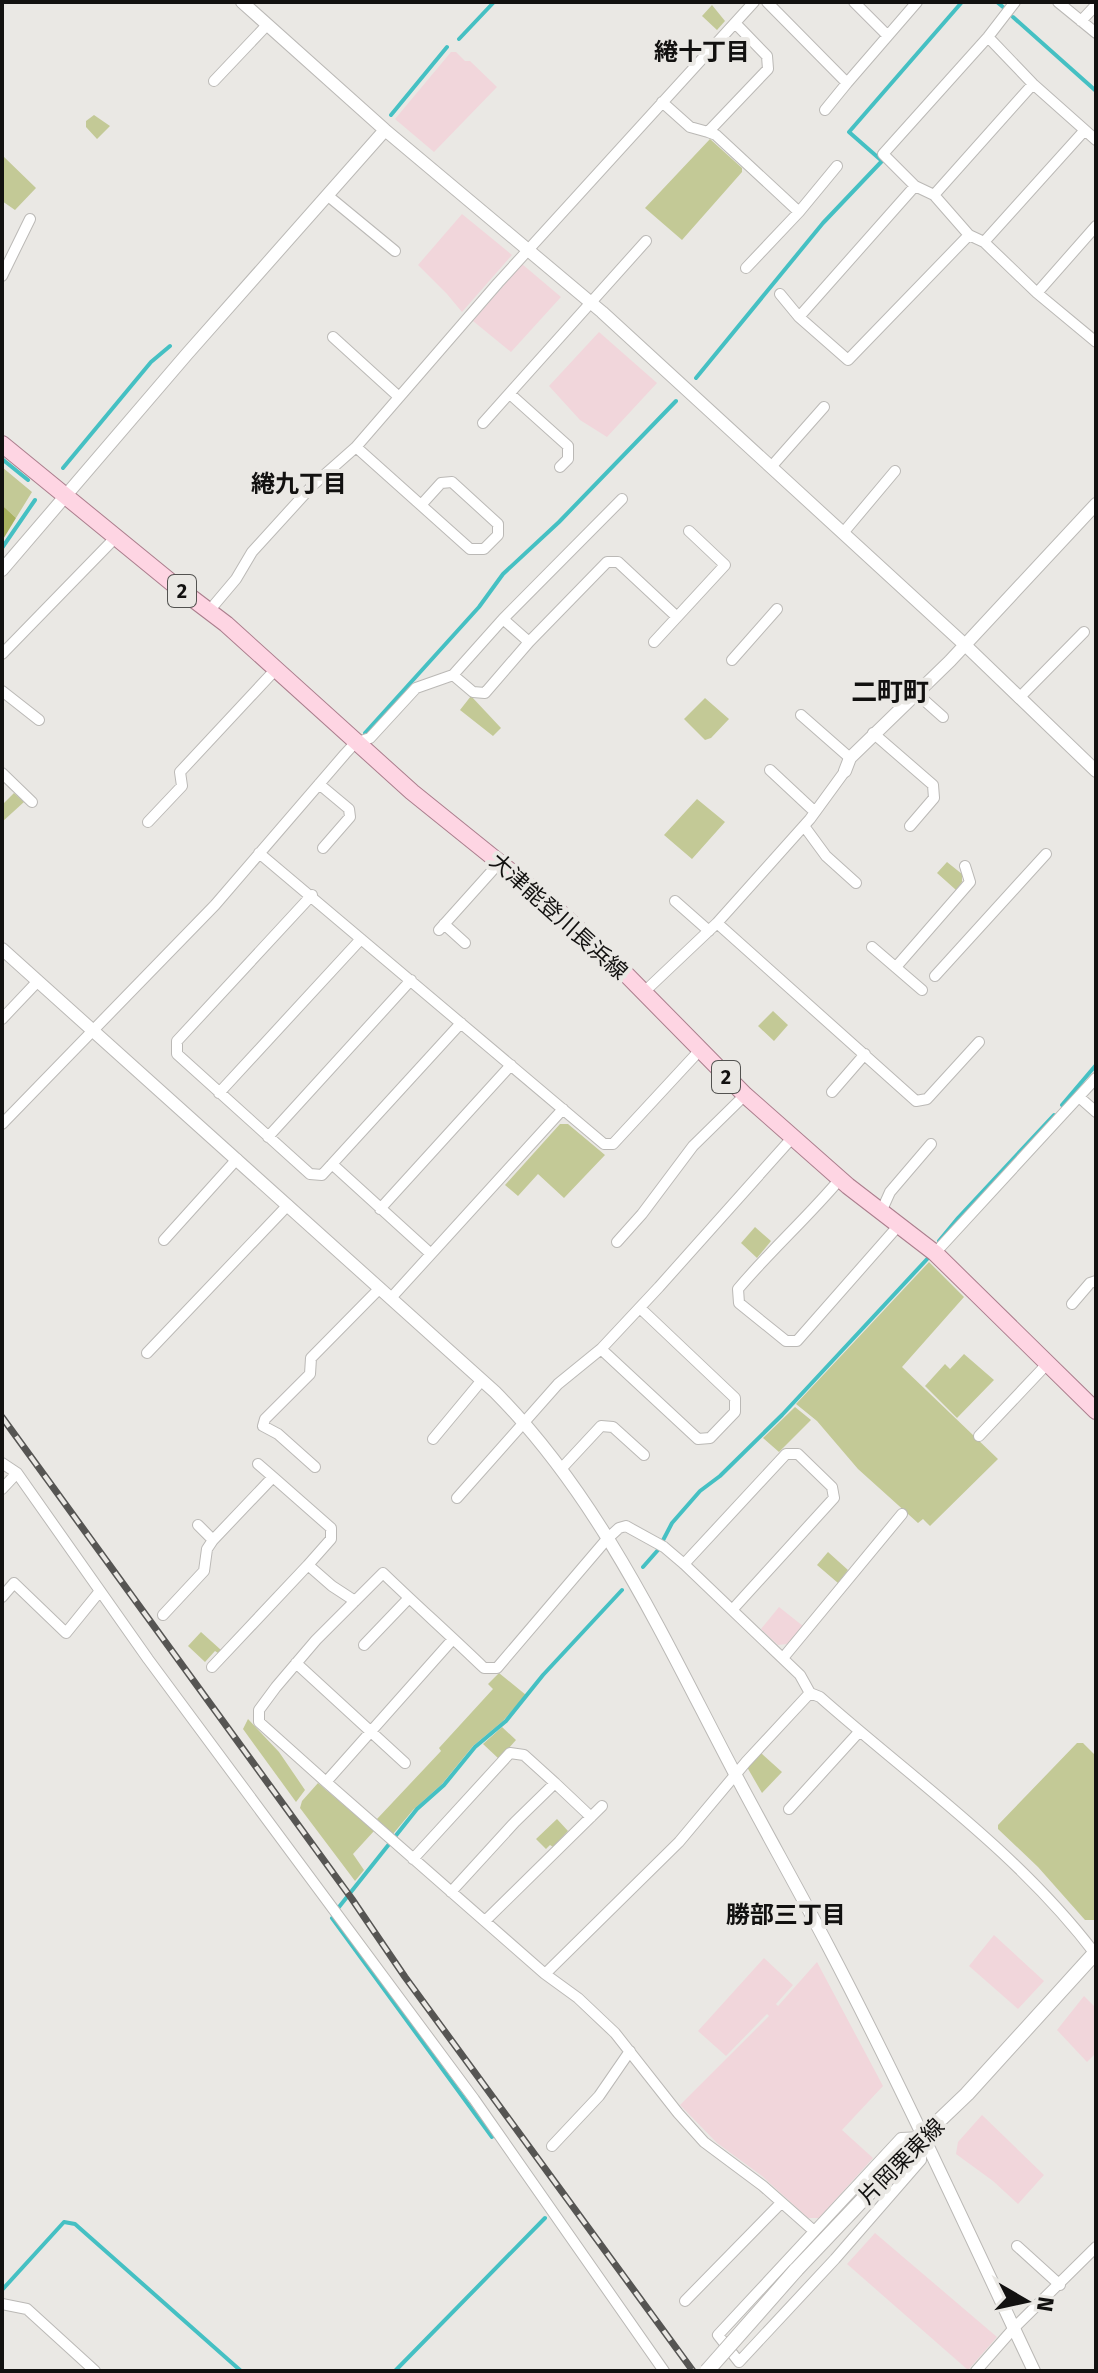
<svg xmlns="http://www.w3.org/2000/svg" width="1098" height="2373" font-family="'Fira Sans','Noto Sans JP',sans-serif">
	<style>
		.commercial { fill: #f1d6db }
		.green { fill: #c3c996 }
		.forest { fill: #a8b15f }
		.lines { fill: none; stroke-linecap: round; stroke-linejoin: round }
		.stream { stroke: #45c0c3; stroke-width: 4 }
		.minor-casing { stroke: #bbb9b6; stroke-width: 12 }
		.tertiary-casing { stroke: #bbb9b6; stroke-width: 14 }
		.secondary-casing { stroke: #bbb9b6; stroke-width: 16 }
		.primary-casing { stroke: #ab7e8d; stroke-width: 18 }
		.minor { stroke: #fff; stroke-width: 10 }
		.tertiary { stroke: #fff; stroke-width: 12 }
		.secondary { stroke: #fff; stroke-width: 14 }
		.primary { stroke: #fed5e3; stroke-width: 16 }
		.rail-casing { stroke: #565553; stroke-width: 7 }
		.rail { stroke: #eae8e4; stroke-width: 4; stroke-dasharray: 12; stroke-linecap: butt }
		.secondary-bridge-casing { stroke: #bbb9b6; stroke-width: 16; stroke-linecap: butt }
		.secondary-bridge { stroke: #fff; stroke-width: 14 }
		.labels { text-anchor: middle; stroke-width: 8; stroke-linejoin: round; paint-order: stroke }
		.shield { fill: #eae8e4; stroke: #535250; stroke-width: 2 }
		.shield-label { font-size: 20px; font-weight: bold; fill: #121110 }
		.street-label { font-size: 22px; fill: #121110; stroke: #eae8e4 }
		.neighbourhood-label { font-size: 24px; font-weight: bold; fill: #121110; stroke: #eae8e4 }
		.quarter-label { font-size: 26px; font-weight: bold; fill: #121110; stroke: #eae8e4 }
	</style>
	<rect width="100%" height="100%" fill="#eae8e4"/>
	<path class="commercial" d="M451,52H456L465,61H470L497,87L434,152L395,119Z
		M462,214L512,255L462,312L447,294L418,265Z
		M522,264L561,297L511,352L473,321Z
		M599,332L657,383L607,437L580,420L549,386Z
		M779,1607L803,1626L787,1644L778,1645L761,1629Z
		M994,1935L1044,1981L1018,2009L969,1966Z
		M764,1958L793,1985L776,2004L778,2006L817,1962L883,2086L842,2130L873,2158L819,2218H808L762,2176L717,2143L680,2105L769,2016L767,2014L726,2056L698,2031Z
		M1084,1996L1096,2008V2053L1087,2062L1057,2030Z
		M982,2115L1044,2175L1018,2204L993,2181L956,2154L958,2142Z
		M875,2233L997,2337L968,2370L847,2264Z"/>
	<path class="green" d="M712,5L725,21L717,30L702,16Z
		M94,115L110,126L97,139L86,127V121Z
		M710,139L742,168V172L682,240L645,208Z
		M2,155L36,188L15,210L2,201Z
		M2,467L32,492L16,518L2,505Z
		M471,696L501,728L493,736L460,710Z
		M705,698L729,719L711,738L705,740L684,719Z
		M14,793L24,802L2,822V805Z
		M697,799L725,822L692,859L664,835Z
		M947,862L962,874V882L956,890L937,873Z
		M773,1011L788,1025L774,1041L758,1026Z
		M560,1124H568L605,1155L564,1198L538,1174L518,1196L505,1185Z
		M755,1227L771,1241L757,1258L741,1243Z
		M929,1262L964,1297L902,1367L998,1459L930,1526L923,1519L918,1523L858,1469L817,1421L796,1404Z
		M964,1354L994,1380L957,1418L925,1386L945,1364L950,1369Z
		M795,1407L811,1420L779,1452L763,1438Z
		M828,1552L848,1570L838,1583L817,1565Z
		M201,1632L221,1650L218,1653L215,1651L205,1662L188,1646Z
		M499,1673L526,1695L503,1721L473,1746L442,1784L413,1810L393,1834L377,1819L441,1751L439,1748L493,1689L488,1684Z
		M248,1719L279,1752L305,1790L296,1802L243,1729Z
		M502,1727L516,1740L499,1759L483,1744Z
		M1077,1743H1083L1096,1756L1095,1920H1085L1038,1867L998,1829V1825Z
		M761,1753L782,1772L762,1793L747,1767Z
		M318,1783L374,1831L353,1854L364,1870L355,1881L300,1808L302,1801Z
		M557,1819L568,1831L553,1847L550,1845L546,1849L536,1839Z"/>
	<path class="forest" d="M2,505L16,518L2,541Z"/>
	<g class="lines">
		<path class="stream" d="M997,2L1003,7
			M1013,17L1096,91
			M459,39L494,2
			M391,115L447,47
			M696,378L823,223L882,161L849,132L962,2
			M2,459L28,480
			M63,468L151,362L170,346
			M2,548L35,500
			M365,733L479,607L503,574L559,522L676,401
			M1062,1105L1096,1065
			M939,1241L958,1218L1054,1115
			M643,1567L658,1550L672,1523L700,1491L720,1476L782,1415L929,1257
			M339,1907L417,1809L444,1785L475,1747L506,1721L543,1675L622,1590
			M332,1918L492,2137
			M2,2290L64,2222L75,2224L241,2371
			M395,2371L545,2218"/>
		<defs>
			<path id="minor" d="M767,2L847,83L917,2
				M854,2L887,35
				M1015,2L988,37L883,154L915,186L934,195L969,235L984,242L1037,293L1096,342
				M1058,2L1096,33
				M1081,21L1096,5
				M988,37L1033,84L1096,140
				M214,81L267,25
				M662,102L690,127L708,132L768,69L767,56L735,23
				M825,110L847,83
				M708,132L716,135L799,212L837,166
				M327,195L395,251
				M934,195L1033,84
				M984,242L1084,131
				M746,268L799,212
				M2,276L30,219
				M1037,293L1096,226
				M780,294L799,317L848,360L969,235
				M799,317L915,186
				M333,337L399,397
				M510,394L568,446V459L560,467
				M483,423L646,241
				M356,447L470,549H484L498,535V524L452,482L441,483L422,504
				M771,467L824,407
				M843,533L895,471
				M209,611L236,579L252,552L313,485L356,447L498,283L754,2
				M503,619L529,642
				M654,642L725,565L689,531
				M2,654L116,537
				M732,660L777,609
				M453,675L473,692L485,693L529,642L607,562H618L677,617
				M2,691L39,720
				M916,693L943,717
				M1019,698L1084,632
				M801,715L850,758
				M873,733L933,785L934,798L910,826
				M770,770L815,812
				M2,773L32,802
				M319,784L349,809L350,817L323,848
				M148,822L182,786L180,772L277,668
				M804,826L826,856L856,883
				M259,853L604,1144H613L700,1050
				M312,895L177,1041V1054L310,1174L322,1175L461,1023
				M675,901L709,931
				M717,923L916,1101L927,1099L979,1042
				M444,924L465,943
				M439,930L500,862
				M872,947L922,990
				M896,967L970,882L965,866
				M935,976L1046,854
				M643,993L717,923L810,819L845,771
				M2,1019L38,981
				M832,1092L865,1054
				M219,1093L361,939
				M1079,1097L1096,1112
				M2,1124L215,905L345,754L355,743L370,738L416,688L453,675L503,619L622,499
				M268,1137L411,980
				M332,1164L431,1254
				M840,1179C807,1218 770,1251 738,1289L739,1303L786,1341H797L899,1225
				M380,1209L511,1065
				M881,1212L890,1192L931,1144
				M164,1240L237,1159
				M617,1242L642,1214L693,1146L745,1095
				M935,1253L1096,1078
				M391,1298L563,1109
				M1072,1304L1090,1283L1096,1281
				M601,1349L698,1439L710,1438L735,1412V1398L640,1308
				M147,1353L288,1205
				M979,1436L1048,1363
				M433,1439L482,1380
				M2,1463L17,1473L148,1659L474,2099L664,2371
				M258,1464L273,1477
				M315,1467L278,1434L263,1426L265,1419L310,1374L311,1358L380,1288
				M561,1469L601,1426L613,1427L644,1455
				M2,1489L17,1473
				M457,1498L558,1384L601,1349L659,1287L792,1138
				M198,1525L213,1540
				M684,1564L786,1454H798L832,1487L834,1498L733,1609
				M2,1597L14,1583L66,1633L100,1591
				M163,1615L204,1571L207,1549L213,1540L273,1477L331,1528V1539L308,1565L332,1586L355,1601
				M453,1639L326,1782L259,1722V1710L276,1687L316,1640L383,1573C416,1605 451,1636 484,1668H497L607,1539L619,1528L626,1526L664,1547L684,1564L800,1675L810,1693L820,1697C914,1780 1020,1854 1096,1955
				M364,1645L409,1598
				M783,1658L902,1514
				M296,1663L405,1763
				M212,1667L308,1565
				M810,1693L746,1762L679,1842L545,1974L578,1998L615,2033L678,2113L704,2142L763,2186L814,2231
				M326,1782L545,1974
				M789,1809L859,1732
				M413,1859L510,1753L524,1755L555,1783
				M451,1892L515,1822L555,1783L591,1817
				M485,1921L602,1806
				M922,2137L921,2160L835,2259L739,2362L718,2335L901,2138Z
				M552,2146L599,2096L630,2051
				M1017,2246L1060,2285
				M685,2301L781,2203
				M2,2304L27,2309L95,2371
				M976,2371L1014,2328L1096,2247"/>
			<path id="tertiary" d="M242,2L385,130L602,312L964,644L1096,771
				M2,570L187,354L385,130
				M845,771L850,758L950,661L1096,504
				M2,949L495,1392C601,1499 664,1639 733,1770C764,1829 797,1887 828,1946C901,2085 967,2229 1034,2371"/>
			<path id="secondary" d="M796,2270L922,2137L967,2094L1096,1952"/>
			<path id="primary" d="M2,444L172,583L226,624L412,792L551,904L615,963L745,1095L848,1186L935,1253L1096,1411"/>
		</defs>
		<use href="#minor" class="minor-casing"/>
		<use href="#tertiary" class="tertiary-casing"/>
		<use href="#secondary" class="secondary-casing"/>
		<use href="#primary" class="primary-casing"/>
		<use href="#minor" class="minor"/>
		<use href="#tertiary" class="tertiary"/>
		<use href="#secondary" class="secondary"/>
		<use href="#primary" class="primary"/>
		<defs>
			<path id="rail" d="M2,1417L352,1899L405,1977L693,2371"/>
		</defs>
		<use href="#rail" class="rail-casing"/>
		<use href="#rail" class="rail"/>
		<defs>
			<path id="secondary-bridge" d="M707,2371L796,2270"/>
		</defs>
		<use href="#secondary-bridge" class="secondary-bridge-casing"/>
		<use href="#secondary-bridge" class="secondary-bridge"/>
	</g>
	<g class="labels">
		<g class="shield">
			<rect x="168" y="575" width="28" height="32" rx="6"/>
			<rect x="712" y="1061" width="28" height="32" rx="6"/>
		</g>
		<g class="shield-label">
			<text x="182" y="598">2</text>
			<text x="726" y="1084">2</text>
		</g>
		<g class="street-label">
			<text transform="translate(559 916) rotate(42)" y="8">大津能登川長浜線</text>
			<text transform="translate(901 2161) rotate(-45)" y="8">片岡栗東線</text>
		</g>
		<g class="neighbourhood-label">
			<text x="702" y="60">綣十丁目</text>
			<text x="299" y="492">綣九丁目</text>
			<text x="786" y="1923">勝部三丁目</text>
		</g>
		<g class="quarter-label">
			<text x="890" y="701">二町町</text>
		</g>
	</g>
	<rect width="1098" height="2373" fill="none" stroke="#121110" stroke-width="8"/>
	<g transform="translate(1026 2301) rotate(99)" stroke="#eae8e4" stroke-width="6" paint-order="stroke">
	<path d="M0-6L14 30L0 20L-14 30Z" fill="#121110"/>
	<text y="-12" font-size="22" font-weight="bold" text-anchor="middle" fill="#121110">N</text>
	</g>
</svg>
